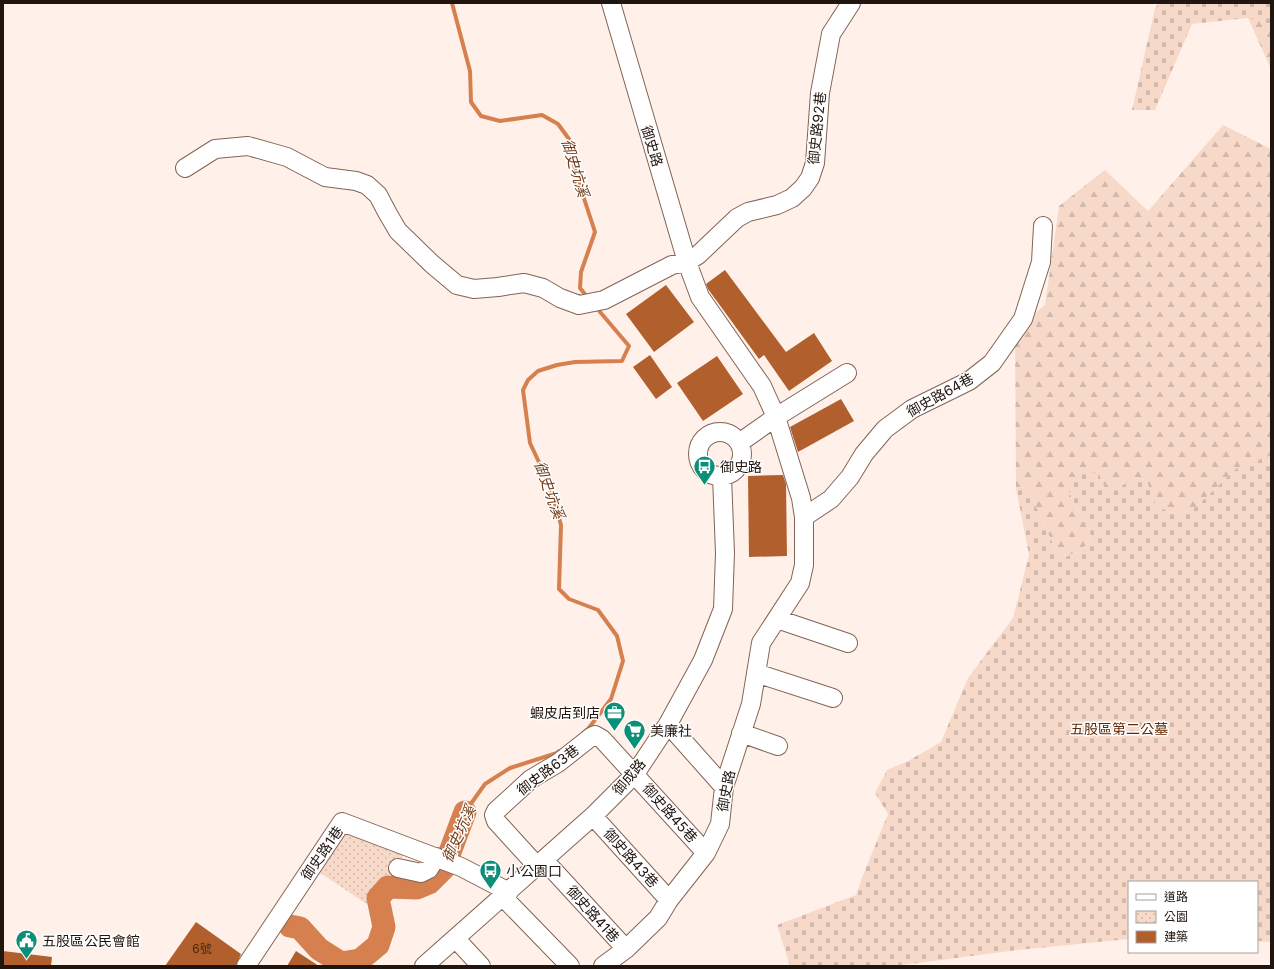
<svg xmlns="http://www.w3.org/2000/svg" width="1274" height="969" font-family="Inter,'Noto Sans TC',sans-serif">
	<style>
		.forest { fill: url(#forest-firs) }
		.cemetery { fill: url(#cemetery-stones) }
		.park { fill: url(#park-dots) }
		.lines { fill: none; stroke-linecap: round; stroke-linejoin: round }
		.stream { stroke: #d68050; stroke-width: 4 }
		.river { stroke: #d68050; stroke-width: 23 }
		.building { fill: #b15f2d }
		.minor-casing { stroke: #826455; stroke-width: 20 }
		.minor { stroke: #fff; stroke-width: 18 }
		.labels { text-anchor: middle; stroke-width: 3; stroke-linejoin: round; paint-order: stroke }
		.number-label { font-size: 12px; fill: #452816 }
		.street-label { font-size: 14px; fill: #21150f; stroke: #fff }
		.poi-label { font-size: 14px; fill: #21150f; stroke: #fff; text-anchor: start }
		.park-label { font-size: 14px; fill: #602903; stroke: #fff }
		.water-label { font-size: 15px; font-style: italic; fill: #733b18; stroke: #fff }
	</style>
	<defs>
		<pattern id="forest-firs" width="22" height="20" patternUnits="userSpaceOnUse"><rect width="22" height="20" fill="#f7d9c9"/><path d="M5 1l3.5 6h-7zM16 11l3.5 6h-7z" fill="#d3b9ab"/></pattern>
		<pattern id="cemetery-stones" width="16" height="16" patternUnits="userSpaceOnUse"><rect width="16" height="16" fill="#f7d9c9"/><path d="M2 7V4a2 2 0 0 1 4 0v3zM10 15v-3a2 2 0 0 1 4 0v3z" fill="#d3b9ab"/></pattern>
		<pattern id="park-dots" width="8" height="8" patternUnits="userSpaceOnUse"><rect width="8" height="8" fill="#f7d9c9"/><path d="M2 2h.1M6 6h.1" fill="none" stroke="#d3b9ab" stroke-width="1.8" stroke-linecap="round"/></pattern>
	</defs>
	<rect width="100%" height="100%" fill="#fff1e9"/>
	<path class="forest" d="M1248,18L1271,24V69Z
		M1223,125L1271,149V456L1237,468L1196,507L1177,514L1157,507L1146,480L1135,478L1107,494L1099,474L1069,492L1091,535L1087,545L1066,557L1057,553L1027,487L1016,488L1015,329L1045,305L1059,206L1105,170L1148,211Z"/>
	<path class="cemetery" d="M1159,3H1271V24L1248,18L1192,24L1155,110H1132L1155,8Z
		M1269,456H1271V942L1257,941V882H1129V939L1018,950L895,966H790L777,925L856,895L863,875L888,814L875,793L887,770L908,761L941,742L968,678L1013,618L1029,555L1016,488L1027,487L1057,553L1066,557L1087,545L1091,535L1069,492L1071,481L1088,471L1099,474L1107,494L1135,478L1146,480L1157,507L1177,514L1196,507L1237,468Z"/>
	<path class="park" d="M343,829L405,853L368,905L316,870Z"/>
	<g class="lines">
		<path class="stream" d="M452,3L470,71L471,102L481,116L500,121L542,115L558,124L569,139L576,174L595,232L581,272L580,288L588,298
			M584,732L588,729L611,699L623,661L617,636L598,610L569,599L559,589L561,525L550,486L530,443L523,390L528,380L538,371L557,365L575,362L622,361L629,346L595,306
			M465,812L485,784L510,768L557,753L559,751"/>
		<path class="river" d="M290,926L300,928L319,949L341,963L360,960L378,945L384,927L378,898L388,887L417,888L429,883L444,868L465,812"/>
	</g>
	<path class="building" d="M725,270L786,352L814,333L832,361L789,391L764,355L759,359L708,289L706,284Z
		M666,285L694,322L654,352L626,314Z
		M650,355L672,387L656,399L633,367Z
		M717,356L743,394L703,421L677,383Z
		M841,399L854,421L798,452L790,427Z
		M783,475L786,484L787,556L749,557L748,476Z
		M196,922L241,954L236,966H165Z
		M3,951L52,957L51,966H3Z
		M296,951L319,966H287Z"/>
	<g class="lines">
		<defs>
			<path id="minor" d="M185,168L215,149L248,146L287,157L325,177L356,181L367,185L378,195L388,214L398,231L432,264L457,285L474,289L498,287L524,283L543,288L560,298L579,305L604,300L672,265L687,262L698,255L737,218L748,212L777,205L792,198L803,188L810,178L815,163L820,93L831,34L851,3
				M698 454a22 22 0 1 1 44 0a22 22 0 1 1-44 0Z
				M739,443L776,417L847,373
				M804,517L831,499L850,477L864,454L885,429L912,409L969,381L992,363L1023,319L1041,262L1043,226
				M777,619L848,643
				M756,673L833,698
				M668,724L724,787
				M741,733L778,746
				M593,816L669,900
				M544,860L626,949
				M537,866L496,821L494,815L496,811L531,779L558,763L591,737L595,735L602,739L706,853
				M398,868L421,873L429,869L436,857
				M503,897L570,966
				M456,939L481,966
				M246,966L342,822L461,867L509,892
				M424,966L593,816L635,774L668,724L703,660L723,609L725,553L722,476
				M603,966L626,949L658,918L669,900L706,853L720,824L724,787L751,704L761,643L800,583L804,565V517L801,498L776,417L762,386L700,297L687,262L611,3"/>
		</defs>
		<use href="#minor" class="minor-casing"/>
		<use href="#minor" class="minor"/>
	</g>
	<defs>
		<symbol id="bus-pin" viewBox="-11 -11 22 30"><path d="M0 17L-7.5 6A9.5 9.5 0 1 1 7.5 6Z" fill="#0a9078" stroke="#fff"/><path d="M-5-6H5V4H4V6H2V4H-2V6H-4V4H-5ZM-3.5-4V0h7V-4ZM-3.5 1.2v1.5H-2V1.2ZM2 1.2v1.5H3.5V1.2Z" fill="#fff"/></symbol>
		<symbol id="office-pin" viewBox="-11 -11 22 30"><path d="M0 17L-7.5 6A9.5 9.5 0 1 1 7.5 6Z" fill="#0a9078" stroke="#fff"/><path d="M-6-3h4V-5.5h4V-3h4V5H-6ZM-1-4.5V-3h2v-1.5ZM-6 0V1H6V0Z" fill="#fff"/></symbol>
		<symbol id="supermarket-pin" viewBox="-11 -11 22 30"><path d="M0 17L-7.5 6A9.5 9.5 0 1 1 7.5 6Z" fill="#0a9078" stroke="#fff"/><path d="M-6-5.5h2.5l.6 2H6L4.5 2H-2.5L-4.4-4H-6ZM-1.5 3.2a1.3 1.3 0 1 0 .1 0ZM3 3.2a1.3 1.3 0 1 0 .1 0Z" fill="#fff"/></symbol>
		<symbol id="civic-pin" viewBox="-11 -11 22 30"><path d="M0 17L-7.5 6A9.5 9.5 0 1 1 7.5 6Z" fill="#0a9078" stroke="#fff"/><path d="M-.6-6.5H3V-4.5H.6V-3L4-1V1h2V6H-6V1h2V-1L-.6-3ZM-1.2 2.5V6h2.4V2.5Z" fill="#fff"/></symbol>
	</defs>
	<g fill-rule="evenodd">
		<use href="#bus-pin" x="692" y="454" width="25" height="34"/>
		<use href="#office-pin" x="602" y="700" width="25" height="34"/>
		<use href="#supermarket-pin" x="622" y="718" width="25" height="34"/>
		<use href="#bus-pin" x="478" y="858" width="25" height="34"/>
		<use href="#civic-pin" x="14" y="928" width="25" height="34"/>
	</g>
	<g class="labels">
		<g class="number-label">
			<text x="202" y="953">6號</text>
		</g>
		<g class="street-label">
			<text transform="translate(817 128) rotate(-84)" y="5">御史路92巷</text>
			<text transform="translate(652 146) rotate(73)" y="5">御史路</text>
			<text transform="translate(940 395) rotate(-29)" y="5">御史路64巷</text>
			<text transform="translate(548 770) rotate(-37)" y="5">御史路63巷</text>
			<text transform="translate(629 777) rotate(-50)" y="5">御成路</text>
			<text transform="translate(726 791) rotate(-79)" y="5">御史路</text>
			<text transform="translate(670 813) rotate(48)" y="5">御史路45巷</text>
			<text transform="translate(322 853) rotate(-55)" y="5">御史路1巷</text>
			<text transform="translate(631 858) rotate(48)" y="5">御史路43巷</text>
			<text transform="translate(593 914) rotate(48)" y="5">御史路41巷</text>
		</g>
		<g class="poi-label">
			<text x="720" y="472">御史路</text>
			<text x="600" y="718" text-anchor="end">蝦皮店到店</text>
			<text x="650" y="736">美廉社</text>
			<text x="506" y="876">小公園口</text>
			<text x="42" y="946">五股區公民會館</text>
		</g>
		<g class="park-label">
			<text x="1119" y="734">五股區第二公墓</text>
		</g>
		<g class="water-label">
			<text transform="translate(575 168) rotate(73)" y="5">御史坑溪</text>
			<text transform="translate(549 490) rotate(70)" y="5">御史坑溪</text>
			<text transform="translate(459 834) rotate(-66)" y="5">御史坑溪</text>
		</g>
	</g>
	<rect width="1274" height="969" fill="none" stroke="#21150f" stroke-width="8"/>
	<rect x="1128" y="881" width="130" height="72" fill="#ffffff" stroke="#a6a19f"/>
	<rect x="1136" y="894" width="20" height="6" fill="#ffffff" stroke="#a6a19f"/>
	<text x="1164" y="901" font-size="12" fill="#21150f">道路</text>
	<rect x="1136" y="911" width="20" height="12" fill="url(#park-dots)" stroke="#a6a19f"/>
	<text x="1164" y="921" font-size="12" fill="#21150f">公園</text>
	<rect x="1136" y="931" width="20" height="12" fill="#b15f2d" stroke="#a6a19f"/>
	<text x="1164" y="941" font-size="12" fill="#21150f">建築</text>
</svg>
